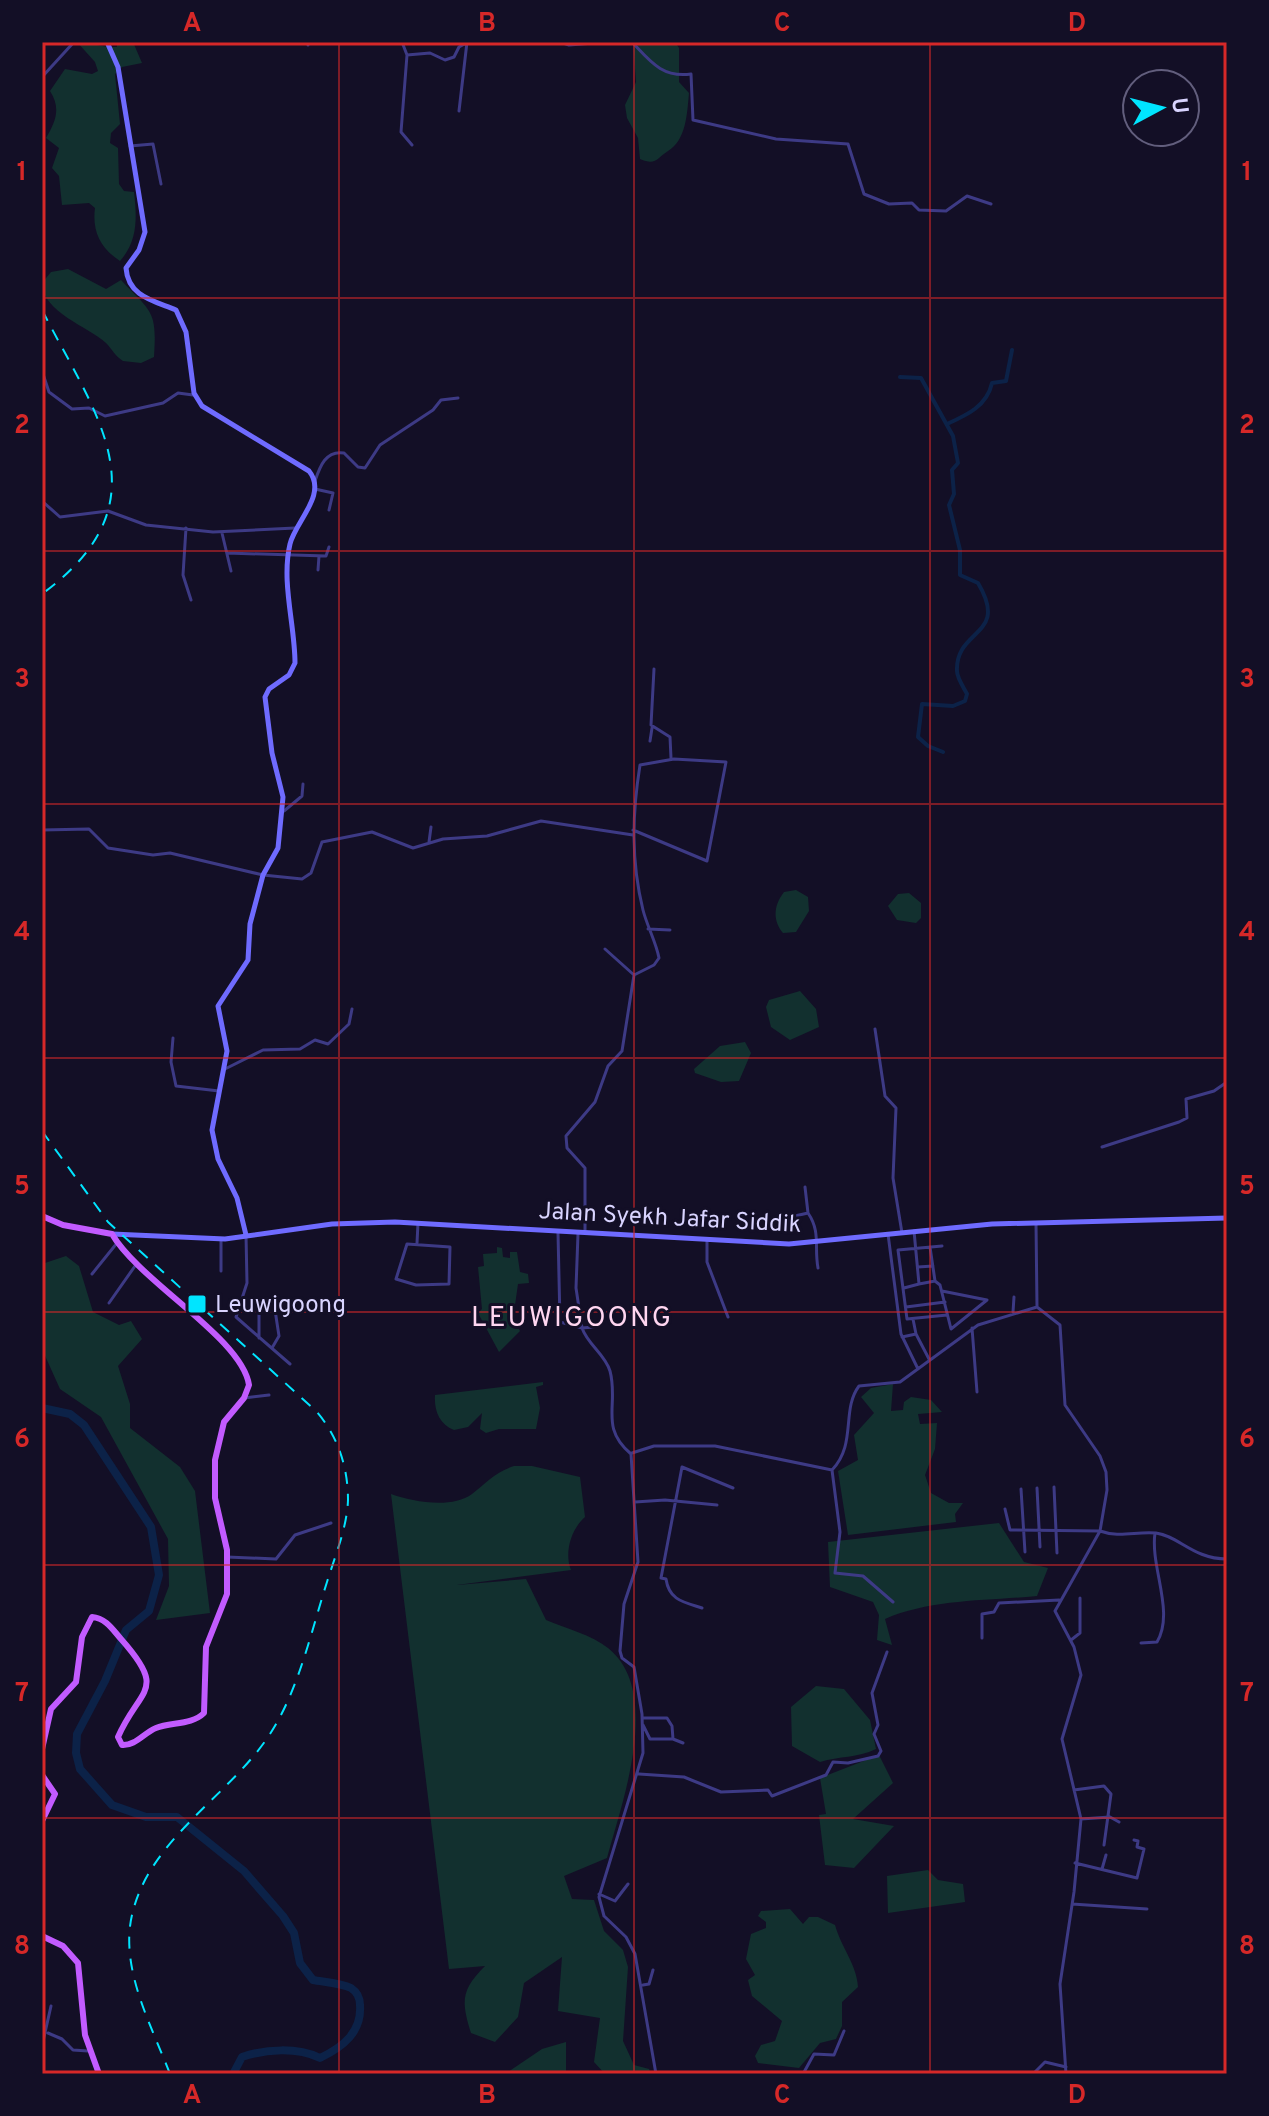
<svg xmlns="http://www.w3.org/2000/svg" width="1269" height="2116" font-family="Overpass,sans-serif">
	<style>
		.green { fill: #12302f }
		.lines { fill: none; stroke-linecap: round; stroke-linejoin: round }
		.canal { stroke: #0c2248; stroke-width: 4 }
		.river { stroke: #0c2248; stroke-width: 8 }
		.street { stroke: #3d3a85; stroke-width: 3 }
		.secondary { stroke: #6f6bff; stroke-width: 5 }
		.primary { stroke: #c25bff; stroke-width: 6 }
		.rail { stroke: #00e5ff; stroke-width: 2; stroke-dasharray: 12 10; stroke-linecap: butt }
		.grid { fill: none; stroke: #d62828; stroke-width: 2; stroke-opacity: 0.55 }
		.poi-dot { fill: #00e5ff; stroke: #130f26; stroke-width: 3 }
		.labels { text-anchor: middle; stroke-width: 6; stroke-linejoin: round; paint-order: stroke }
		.street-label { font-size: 24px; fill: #d9d4ff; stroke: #130f26 }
		.poi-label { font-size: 24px; fill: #d9d4ff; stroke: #130f26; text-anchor: start }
		.quarter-label { font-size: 28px; letter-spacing: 2px; fill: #ffd6f0; stroke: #130f26 }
		.neatline { fill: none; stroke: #d62828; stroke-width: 3 }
		.grid-label { font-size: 26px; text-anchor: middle; font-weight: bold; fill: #d62828 }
	</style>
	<rect width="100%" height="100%" fill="#130f26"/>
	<path class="green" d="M77,42C92,42 101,48 117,47V42H133L142,63L122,67L115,74L120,124L111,133L110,143L118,148L119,184L124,191L134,192C137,217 138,241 120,261C100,248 92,231 95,208L89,203L62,205L59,176L52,168L59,148L46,138C56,121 61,108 50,91L65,69L92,74L98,71L95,62Z
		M633,42H675L679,48V82L689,93C687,115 686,140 668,151C657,158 656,166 640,159L638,138L627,118L625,105L636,82Z
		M68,269L106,289L121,280C152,313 157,310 154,357L141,363L123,361C115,356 112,349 106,343C89,327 42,312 42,283L51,272Z
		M796,890L808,897L809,911L796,932L783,933C772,920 774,905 784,892Z
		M909,893L921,903V918L916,923L897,920L888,906L898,894Z
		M800,991L816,1009L819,1027L790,1040L771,1027L766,1007L769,1000Z
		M745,1042L751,1053L739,1081L721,1082L695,1073L694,1069L720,1046Z
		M497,1247L502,1248L503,1257L510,1258V1252H517L520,1272L528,1274L529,1283L518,1284L513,1319L520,1331L499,1352L478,1313L482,1309L478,1267L484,1266L483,1254L497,1253Z
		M66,1256L79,1266L93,1312L119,1325L131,1321L142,1339L118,1366L130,1404V1428L180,1467L195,1491L210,1613L156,1620L169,1586L168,1539L101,1417L60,1389L42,1349V1264Z
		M543,1382V1385L536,1387L540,1408L536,1429H499L486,1433L480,1429L482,1413L468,1427L454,1430C439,1424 434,1410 435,1395Z
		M893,1384L891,1411L903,1410L904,1402L911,1397L931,1400L942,1412L918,1414L920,1424L937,1423L935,1449L925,1475L931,1493L949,1503H963L955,1514L956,1522L848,1535L838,1471L858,1460L854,1435L874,1413L861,1397L871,1388Z
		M514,1466H532L580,1477L585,1517C571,1529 564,1553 571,1570L457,1585L526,1579L546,1620C565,1628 592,1635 608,1648C663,1692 622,1802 607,1858L564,1876L572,1899L594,1900L604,1931L623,1950L628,1967L623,2041L634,2065L649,2069L651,2074H605L594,2062L600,2018L558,2011L562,1957L524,1983L518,2017L495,2042L471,2033C461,2001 461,1990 485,1966L449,1969L391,1494C413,1502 452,1509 472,1494C487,1482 495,1472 514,1466Z
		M999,1523L1024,1562L1048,1568L1037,1596C987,1601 931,1599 885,1619L892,1645L877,1640L879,1615L873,1602L830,1587L828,1542Z
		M816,1686L844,1689L870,1720L876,1749C857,1758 840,1756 820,1762L792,1746L791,1707Z
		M879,1755L893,1783L853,1819L894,1826L854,1868L825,1865L819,1815L826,1814L820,1778Z
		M928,1870L938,1880L963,1884L965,1902L888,1913L887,1876Z
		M790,1909L803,1924L809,1917H818L835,1925C841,1947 857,1965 858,1987L842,2002V2026L836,2039L820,2043L799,2068L758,2063L755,2056L761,2045L775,2041L782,2021L752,1996L748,1980L755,1975L746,1959L751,1934L766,1928V1922L758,1916L761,1911Z
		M566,2042V2074H505L542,2049Z"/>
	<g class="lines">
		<path class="canal" d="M900,377L921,378L953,436L958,463L952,470L954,494L949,505L960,550V575L978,583C1010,637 955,628 957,671C957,678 964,688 967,694L965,701L953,706L922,704L918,737L928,746L943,752
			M947,424C967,415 987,406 992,383L1006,381L1012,350"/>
		<path class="river" d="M42,1408L70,1414L84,1425L151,1527L159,1575L149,1611L126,1630L105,1681L77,1734L76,1753L80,1769L112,1805L146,1817H177L244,1871L283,1916L294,1933L300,1963L313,1980C324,1982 341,1983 351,1988C357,1992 360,1998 360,2005C362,2032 343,2047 320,2058C297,2047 266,2049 242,2057L233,2074"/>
		<path class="street" d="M402,42L407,55L430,53L445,60L454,57L459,47L468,42
			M560,42L569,45L606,42
			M632,42C650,61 662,78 691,74L693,120L776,139L848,144L864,194L889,204L912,203L919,210L946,211L967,196L991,204
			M308,45V42
			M407,55L401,132L412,145
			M42,77L74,42
			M459,111L467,42
			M130,146L153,144L161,184
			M42,371L49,392L72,409L89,408L105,416L163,403L178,393L193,395
			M315,481C320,466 326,450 344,453L358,467L365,468L380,445L433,410L441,400L458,398
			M315,489L333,493L329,510
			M42,501L60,517L108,511L146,525L213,532L295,528
			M186,528L183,575L191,600
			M222,533L231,571
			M227,553L326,556L329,547
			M318,570L319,556
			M654,669L651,725L670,737L671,758
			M650,741L652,728
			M284,811L302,796L303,784
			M42,830L89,829L108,848L153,855L170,853L263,875L302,879L311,873L322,842L372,832L413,848L443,839L487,836L541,821L633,835
			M429,842L431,827
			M648,929L670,930
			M605,949L634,975
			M875,1029L885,1096L896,1108L893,1178L902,1233
			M173,1038L171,1062L176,1086L219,1091
			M225,1069L263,1050L300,1049L315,1040L328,1044L349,1024L352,1009
			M1102,1147L1179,1122L1187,1118L1186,1099L1214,1091L1227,1082
			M805,1187L808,1213
			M786,1218L808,1213C821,1232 814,1247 818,1268
			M1036,1223L1037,1307L1060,1325L1065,1405L1100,1456L1106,1472L1107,1490L1100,1531C1119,1538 1137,1531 1156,1533C1179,1536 1193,1559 1227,1559
			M585,1230V1168L567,1148L566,1136L595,1102L608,1066L622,1051L634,975L654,965L659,958C656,942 647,926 643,910C631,861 632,815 640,765L674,759L726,762L707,861L633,830
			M914,1231L919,1284L935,1281L940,1285L951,1329L987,1300L942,1291
			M558,1233L560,1322L582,1328C588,1345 605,1354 610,1371C619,1405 599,1427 631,1454L638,1562L624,1604L620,1651L622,1658L634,1667L642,1714L643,1753L599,1897L604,1916L626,1937L635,1954L656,2074
			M578,1234L576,1288L582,1328L594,1327
			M888,1234L901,1334L918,1369
			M246,1235L247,1283L236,1317L290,1364
			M707,1240V1262L728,1317
			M417,1243L418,1223
			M407,1244L450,1247L449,1284L416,1285L396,1279Z
			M942,1246L898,1250L907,1319L947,1315
			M930,1247L935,1281
			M918,1267L933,1266
			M221,1271V1239
			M92,1274L117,1243
			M904,1288L919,1284
			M109,1303L135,1266
			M259,1305V1338
			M906,1307L945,1302
			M1013,1312L1014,1297
			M913,1319L916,1334
			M972,1328L977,1392
			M902,1337L916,1334L929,1359
			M272,1348L279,1336L275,1310
			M244,1398L269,1395
			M632,1453L654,1446H715L832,1470C857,1444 841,1410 859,1386L900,1382L978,1325L1037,1307
			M832,1470L840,1532L835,1573L863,1576L893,1602
			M1054,1487L1057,1553
			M1037,1488L1040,1547
			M1021,1489L1025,1552
			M635,1502L665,1500L717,1505
			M1005,1509L1010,1530L1100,1531L1055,1611L1074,1647L1081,1675L1062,1739L1081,1819L1074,1892L1060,1984L1066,2074
			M227,1557L276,1559L295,1535L331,1523
			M702,1608C683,1602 669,1600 666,1579L661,1578L682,1467L733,1488
			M982,1638V1614L994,1612L999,1603L1059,1600
			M1071,1640L1080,1633V1598
			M1141,1643L1157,1642C1175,1612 1150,1567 1155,1533
			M643,1718H667L672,1726L673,1739L683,1743
			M643,1725L650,1739H673
			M639,1774L684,1777L721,1792L768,1790L772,1796L826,1775L833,1762L848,1763L878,1756L881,1751L874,1734L878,1725L872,1693L887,1652
			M1074,1790L1104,1786L1111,1794L1104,1845
			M1081,1819L1110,1817L1119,1822
			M1075,1863L1137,1878L1144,1849L1137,1847L1138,1841L1134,1840
			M1102,1869L1106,1855
			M599,1894L615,1901L628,1884
			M1072,1904L1147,1909
			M643,1985L649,1984L653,1970
			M48,2033L62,2039L73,2050L88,2051
			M42,2046L51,2006
			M769,2074H789
			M803,2074L814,2054L834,2055L844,2031
			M1033,2074L1045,2062L1066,2067"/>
		<path class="secondary" d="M107,42L118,67L145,232L139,250L126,268C128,297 155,301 176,310L186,332L194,393L202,406L309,471C328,494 295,522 290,544C281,582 295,625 295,663L289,675L269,689L265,697L272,753L283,797L278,848L263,875L250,924L248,960L218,1006L227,1051L212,1130L218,1159L237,1198L246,1235
			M112,1234L225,1239L332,1224L395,1222L789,1244L992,1224L1227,1218"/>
		<path class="primary" d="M42,1216L63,1225L112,1234C140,1282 242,1338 249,1385L244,1398L224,1422L215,1460V1498L227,1550V1594L206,1647L204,1713C192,1725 171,1722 156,1728C144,1733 135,1746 122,1745L118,1737C140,1687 168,1692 121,1639C113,1630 106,1618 92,1617L82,1637L76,1682L51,1709L42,1749
			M42,1775L55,1794L42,1821
			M42,1936L63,1946L78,1963L85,2035L99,2074"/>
		<path class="rail" d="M42,310C97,417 167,502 42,594
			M42,1131L108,1222L316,1411C338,1436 348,1467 348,1500C347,1528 335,1556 327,1582C310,1635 298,1694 266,1740C225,1798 151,1840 133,1911C118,1966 151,2024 170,2074"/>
	</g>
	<path class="grid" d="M339,42V2074M634,42V2074M930,42V2074M42,298H1227M42,551H1227M42,804H1227M42,1058H1227M42,1312H1227M42,1565H1227M42,1818H1227"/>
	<rect class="poi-dot" x="187" y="1294" width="20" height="20" rx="4"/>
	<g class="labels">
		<g class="street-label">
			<text transform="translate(670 1217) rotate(3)" y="8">Jalan Syekh Jafar Siddik</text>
		</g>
		<g class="poi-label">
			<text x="215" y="1312">Leuwigoong</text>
		</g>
		<g class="quarter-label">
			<text x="572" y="1326">LEUWIGOONG</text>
		</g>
	</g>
	<rect width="1269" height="2116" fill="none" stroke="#130f26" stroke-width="88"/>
	<g transform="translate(1161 108) rotate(83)"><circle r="38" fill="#130f26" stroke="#625e7d" stroke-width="2"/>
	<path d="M0-6L14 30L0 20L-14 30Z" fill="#00e5ff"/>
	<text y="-12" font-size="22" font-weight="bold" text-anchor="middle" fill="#d9d4ff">U</text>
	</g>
	<rect x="44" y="44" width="1181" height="2028" class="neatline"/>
	<g class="grid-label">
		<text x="192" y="31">A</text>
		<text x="487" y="31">B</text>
		<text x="782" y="31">C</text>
		<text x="1077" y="31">D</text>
		<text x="22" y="180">1</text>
		<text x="1247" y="180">1</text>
		<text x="22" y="433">2</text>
		<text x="1247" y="433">2</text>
		<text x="22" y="687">3</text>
		<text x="1247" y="687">3</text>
		<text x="22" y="940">4</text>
		<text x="1247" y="940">4</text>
		<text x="22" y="1194">5</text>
		<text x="1247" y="1194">5</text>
		<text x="22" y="1447">6</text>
		<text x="1247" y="1447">6</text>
		<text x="22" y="1701">7</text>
		<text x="1247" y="1701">7</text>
		<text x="22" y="1954">8</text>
		<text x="1247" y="1954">8</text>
		<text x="192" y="2103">A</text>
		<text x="487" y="2103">B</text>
		<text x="782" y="2103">C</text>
		<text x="1077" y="2103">D</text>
	</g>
</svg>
